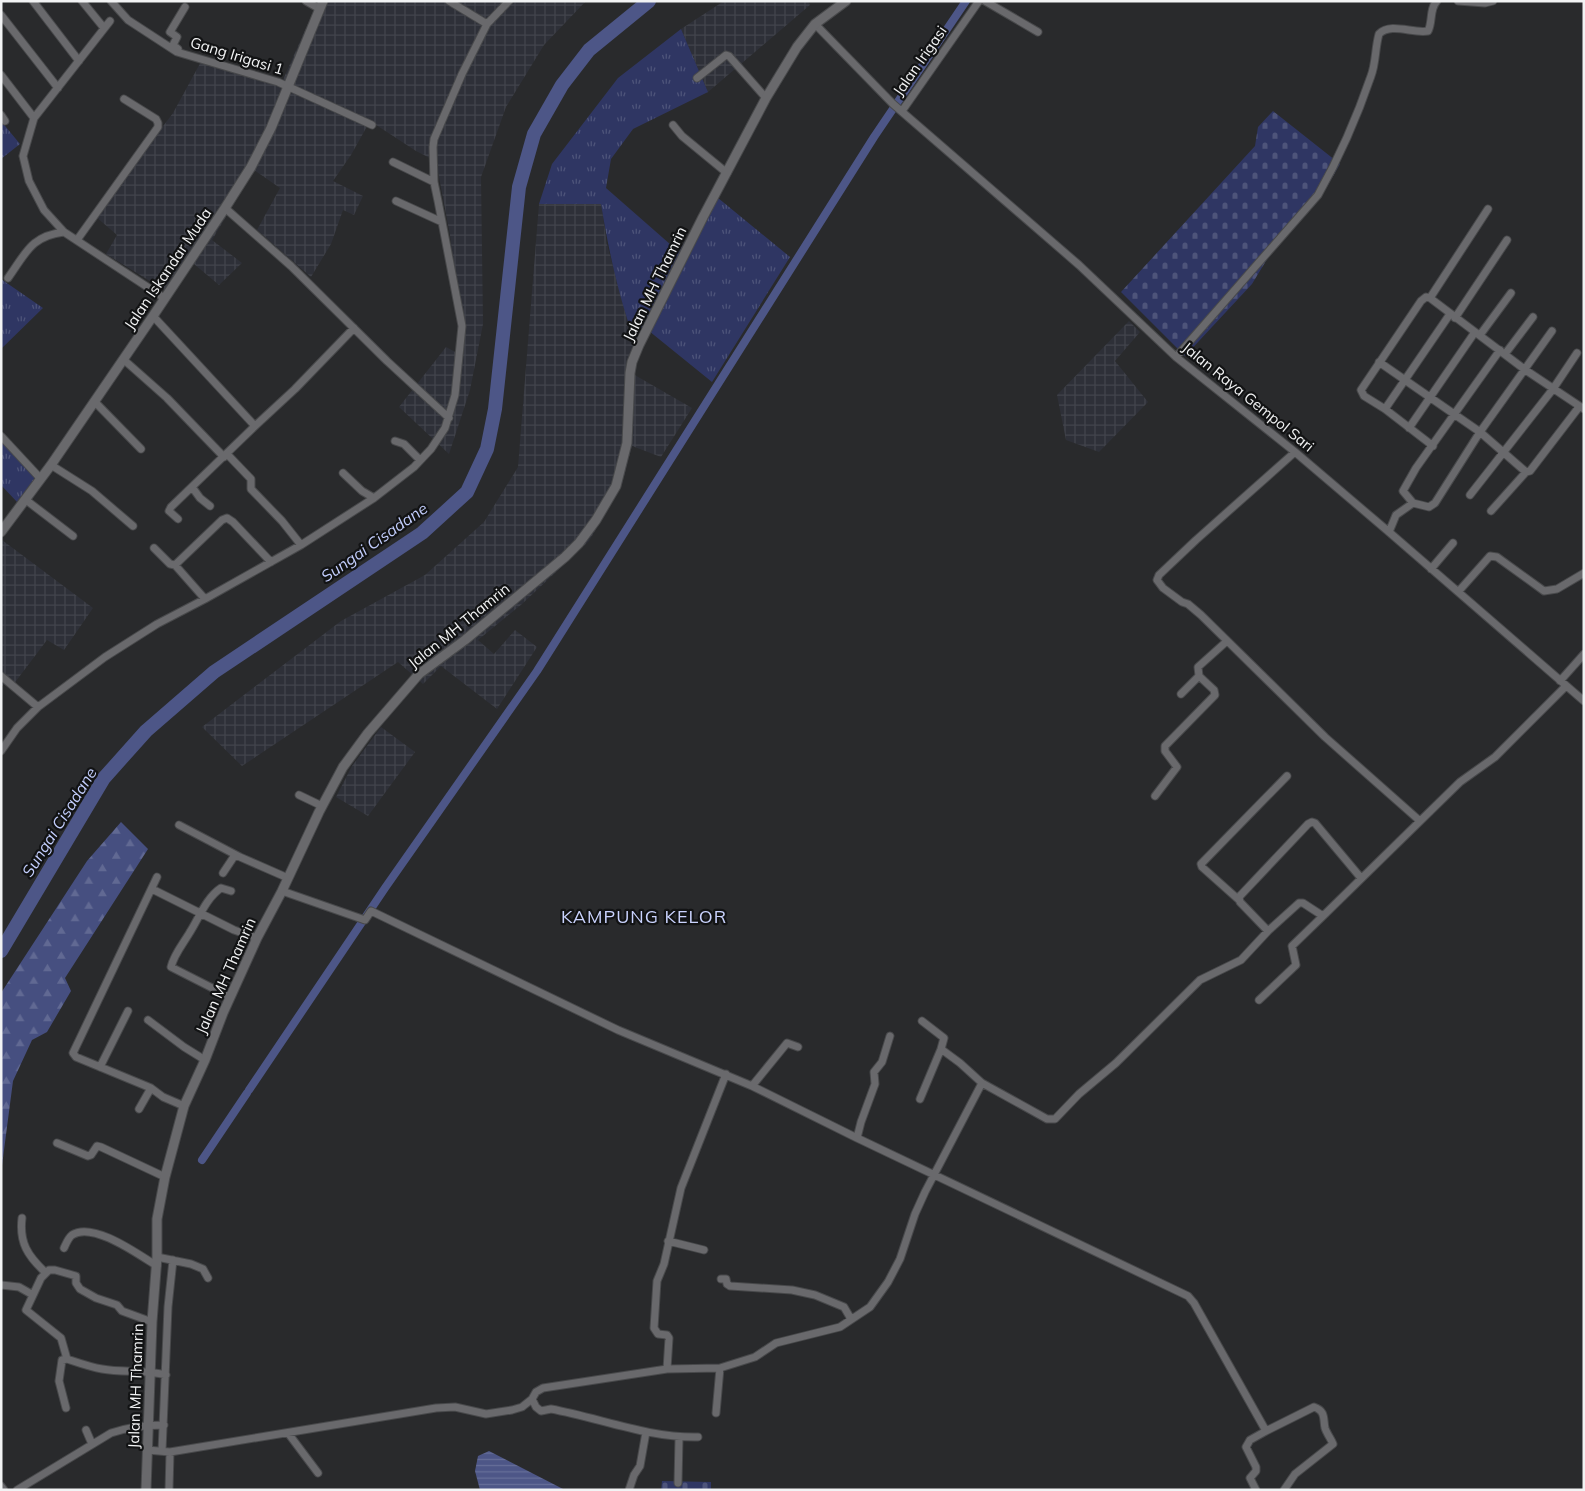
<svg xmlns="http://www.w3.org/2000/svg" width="1585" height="1491" font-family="Mulish,sans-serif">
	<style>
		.industrial { fill: url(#industrial-grid) }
		.grass { fill: url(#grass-tufts) }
		.forest { fill: url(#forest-firs) }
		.cemetery { fill: url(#cemetery-stones) }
		.water { fill: url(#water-rules) }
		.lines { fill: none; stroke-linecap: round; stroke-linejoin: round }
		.canal { stroke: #4d5687; stroke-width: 8 }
		.river { stroke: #4d5687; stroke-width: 14 }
		.minor-casing { stroke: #48494b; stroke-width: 9 }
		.tertiary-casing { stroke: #48494b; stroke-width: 11 }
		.minor { stroke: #69696c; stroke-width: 7 }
		.tertiary { stroke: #69696c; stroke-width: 9 }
		.labels { text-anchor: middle; stroke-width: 4.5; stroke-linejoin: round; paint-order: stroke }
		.street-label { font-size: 15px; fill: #f2f3f4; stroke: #121314 }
		.water-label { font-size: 16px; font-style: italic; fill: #c3cefd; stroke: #121314 }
		.quarter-label { font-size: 18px; letter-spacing: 1px; fill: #cad3fe; stroke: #121314 }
	</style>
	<defs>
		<pattern id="industrial-grid" width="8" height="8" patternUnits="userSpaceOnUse" patternTransform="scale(1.25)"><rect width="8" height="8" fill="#2e3038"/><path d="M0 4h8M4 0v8" fill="none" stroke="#42444c"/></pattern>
		<pattern id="grass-tufts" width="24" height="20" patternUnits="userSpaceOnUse" patternTransform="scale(1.25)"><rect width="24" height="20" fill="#2f3663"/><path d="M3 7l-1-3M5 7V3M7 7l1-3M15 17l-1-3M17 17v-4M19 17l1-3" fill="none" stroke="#4e547a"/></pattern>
		<pattern id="forest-firs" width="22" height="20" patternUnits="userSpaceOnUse" patternTransform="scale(1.25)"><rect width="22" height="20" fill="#464f80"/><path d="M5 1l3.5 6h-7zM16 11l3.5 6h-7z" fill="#616993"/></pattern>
		<pattern id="cemetery-stones" width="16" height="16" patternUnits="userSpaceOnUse" patternTransform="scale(1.25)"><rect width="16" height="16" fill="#2f3663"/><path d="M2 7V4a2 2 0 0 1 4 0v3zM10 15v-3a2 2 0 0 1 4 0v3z" fill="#4e547a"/></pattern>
		<pattern id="water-rules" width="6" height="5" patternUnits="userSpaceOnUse" patternTransform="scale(1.25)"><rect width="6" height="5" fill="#4d5687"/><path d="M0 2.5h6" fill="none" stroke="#676f99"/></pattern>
	</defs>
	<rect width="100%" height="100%" fill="#292a2c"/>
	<path class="industrial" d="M318,1H586L544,45L506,107L481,177L483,324L470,390L449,454L399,407L446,347L457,353L461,325L450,235L436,161L416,151L370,121L351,155L333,181L363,196L354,215L343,210L331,244L311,277L257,230L280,188L254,170L212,240L242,263L219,285L188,259L166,291L106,254L117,235L95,216L173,113L203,58L282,82Z
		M724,1H808L810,5L708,92L681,29Z
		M601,203L607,244L630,330L638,350L633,374L692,408L661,457L632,446L621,487L589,541L522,604L478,640L494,654L515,630L537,647L497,709L441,666L423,684L398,662L242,766L202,727L341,621L425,575L484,522L518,467L539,204Z
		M1129,321L1140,332L1115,361L1148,402L1099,452L1066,440L1057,395Z
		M1,524L6,530L2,540L93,608L64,650L47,640L13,685L7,679L1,688Z
		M381,727L415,752L368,816L336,797L352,766Z"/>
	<path class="grass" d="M681,29L708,92L633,129L611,159L606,188L679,252L712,193L790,257L712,382L649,331L638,350C620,303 609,253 601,204H539L552,164L618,78Z
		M1,121L20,144L1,159Z
		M1,279L43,308L1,349Z
		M1,434L38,474L17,502L1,485Z"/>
	<path class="forest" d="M121,822L148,849L65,978L71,991L47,1032L32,1040L13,1081L1,1173V993L87,861Z"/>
	<path class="cemetery" d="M1273,111L1340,164L1321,197L1272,251L1252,284L1185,356L1121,292L1255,146L1258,127Z
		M662,1481L711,1482V1490H661Z"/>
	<path class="water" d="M489,1451L565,1490H480L475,1471L478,1456Z"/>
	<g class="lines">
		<path class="canal" d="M249,1090L385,888L537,671L874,137L966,1
			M202,1160L247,1093"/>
		<path class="river" d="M1,951L104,778L146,731L214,672L422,533L467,492L487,449L495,409L519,187L534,134L562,85L589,50L649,1"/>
		<defs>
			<path id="minor" d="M33,1L79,61
				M82,1L104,28
				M111,1L128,20L177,52L278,82L372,125
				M306,1L320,9
				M449,1L487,24
				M985,1L1038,32
				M1458,1L1485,3L1493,1
				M1,15L58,88
				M110,21L34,118L23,156L29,181L44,210L64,232L164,298
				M815,24L893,104L1079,265L1176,357L1295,452L1389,532L1584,701
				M178,49L173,45L177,37L170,32L185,7
				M1,75L34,118
				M697,78L726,55L729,56L766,98
				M902,111L979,1
				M1,115L5,121
				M673,125L682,136L727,173
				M393,162L434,182
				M396,201L442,222
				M225,208L291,266L387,361L449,418
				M77,240L158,127V123L156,119L124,99
				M8,278C26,253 31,236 64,232
				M1430,298L1488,209
				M153,316L255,426
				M1455,318L1507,240
				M1480,335L1511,293
				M1505,354L1533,317
				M1176,357L1318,195C1339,158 1357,117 1371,76C1376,63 1375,48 1379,34C1391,22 1413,34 1428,31C1433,22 1429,9 1437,1
				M123,359L167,398L224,457
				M1379,362L1480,432L1526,472
				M94,401L141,449
				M1385,409L1450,314
				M1409,428L1475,332
				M1,436L40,478
				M395,441L404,444L420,460
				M1433,446L1385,409L1364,396L1361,390L1421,301L1426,297L1430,298L1524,369L1584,409
				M1295,452L1196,540L1159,575L1157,580L1163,588L1182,602L1188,604L1201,615L1325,737L1420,821
				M227,454L251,479V489L282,521L301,545
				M51,465L92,491L133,526
				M343,473L362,491L374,498
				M192,487L200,498L210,506
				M1470,495L1553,389L1577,353
				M26,500L73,536
				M1413,503L1403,491L1416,468L1500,350
				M1491,511L1526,472L1530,471L1579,407
				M178,519L169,511L171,507L255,426L295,389L354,328
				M1389,532L1396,515L1413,503L1429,507L1435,503L1480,432L1552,331
				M154,548L170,564L175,565L222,520L227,518L233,522L271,562
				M175,565L205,599
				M1431,569L1453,543
				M1458,592L1490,556L1497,557L1544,591L1557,589L1584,573
				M1,676L38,707
				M1560,681L1584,654
				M1181,694L1199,676L1198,667L1227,641
				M1,751L17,728L38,707L105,657L157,624L205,599L301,545L374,498L414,467L431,449L445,428L455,395L462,326L438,201L434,182L433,147L434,139L462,74L487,24L509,1
				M299,795L322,806
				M1155,796L1177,767L1165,751V746L1215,695L1214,690L1199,676
				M179,825L240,857L288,878
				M223,873L235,855
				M157,877L73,1053L76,1057L151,1088L163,1097L184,1106
				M152,889L234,930L257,938
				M282,891L365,920L371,911L618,1030L752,1086L857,1138L1188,1296L1194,1303L1266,1431L1250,1440L1246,1447L1256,1467V1471L1250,1478L1256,1490
				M1239,900L1202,867L1201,864L1287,776
				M1268,931L1240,902L1239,897L1308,824L1312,822L1315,823L1361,878
				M230,997L171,967C174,954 183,944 190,932C199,918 206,898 221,888L231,891
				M1259,1000L1296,965L1292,946L1323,916
				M148,1020L184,1047L205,1060
				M941,1049L960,1063L982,1083L1047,1119H1055L1079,1094L1116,1063L1200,980L1241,960L1268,931L1299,903H1303L1323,916L1460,782L1495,757L1566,686
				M100,1067L128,1011
				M752,1086L787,1043L798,1047
				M920,1099L941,1049L944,1038L922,1021
				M139,1109L151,1088
				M857,1138L861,1122L875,1084L874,1072L882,1062L890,1036
				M57,1143L88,1156L91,1155L97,1146L101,1147L165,1177
				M22,1218C19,1243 28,1256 45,1272
				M668,1241L704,1250
				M64,1248C66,1244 68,1238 72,1235C93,1221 139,1255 157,1266
				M157,1257L191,1264L203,1269L208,1278
				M721,1279H726L727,1284L730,1286L792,1290L815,1295L844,1307L851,1319
				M1,1285L19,1287L33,1295
				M67,1359L61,1338L26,1310L41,1278L49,1270H55L76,1276V1283L80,1289L96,1298L117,1305L122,1311L152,1322
				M667,1369L669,1338L667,1335L658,1334L654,1328L657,1281L664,1264L681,1188L726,1074
				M532,1399L536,1407L541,1411L551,1409C600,1418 648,1438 698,1437
				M66,1408L59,1381L62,1360L67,1359C79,1363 90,1367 102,1369C123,1373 145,1369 166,1375
				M716,1413L720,1368
				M86,1430L92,1444
				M1266,1431L1314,1407C1326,1411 1323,1419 1325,1428C1327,1434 1331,1439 1333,1444L1295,1474L1284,1490
				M288,1433L318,1473
				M147,1450L170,1452L436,1408L455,1407L486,1414L512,1410L522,1407L532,1399L536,1392L543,1388L667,1369L720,1368L755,1357L776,1343L840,1327L870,1307L888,1282L900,1259L915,1214L925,1192L982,1083
				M162,1451L168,1307L173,1260
				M678,1483L679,1438
				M1,1486L4,1490
				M17,1490L111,1433C129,1427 145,1425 164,1425
				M169,1490L170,1452
				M629,1490L634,1475L640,1466L646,1432"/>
			<path id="tertiary" d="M1,532L51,465L153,316L225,208L251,167L271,128L323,1
				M146,1490L152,1322L157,1257V1219L165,1177L184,1106L205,1060L223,1013L257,938L282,891L319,812L343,767L368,733L419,674L465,640L565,557L579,543L596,520L616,486L627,443L630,373L632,362L639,345L703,217L766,98L797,47L815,24L846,1"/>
		</defs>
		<use href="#minor" class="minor-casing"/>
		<use href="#tertiary" class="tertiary-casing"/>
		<use href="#minor" class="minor"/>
		<use href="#tertiary" class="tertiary"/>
	</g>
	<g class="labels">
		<g class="street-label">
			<text transform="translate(237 56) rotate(17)" y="5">Gang Irigasi 1</text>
			<text transform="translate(920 61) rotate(-55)" y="5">Jalan Irigasi</text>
			<text transform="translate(168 269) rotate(-56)" y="5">Jalan Iskandar Muda</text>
			<text transform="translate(655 284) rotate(-64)" y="5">Jalan MH Thamrin</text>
			<text transform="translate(1248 397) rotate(39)" y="5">Jalan Raya Gempol Sari</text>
			<text transform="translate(459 626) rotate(-39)" y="5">Jalan MH Thamrin</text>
			<text transform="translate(226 976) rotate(-66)" y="5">Jalan MH Thamrin</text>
			<text transform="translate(136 1386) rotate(-88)" y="5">Jalan MH Thamrin</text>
		</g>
		<g class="water-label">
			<text transform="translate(374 542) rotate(-35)" y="6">Sungai Cisadane</text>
			<text transform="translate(59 822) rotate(-58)" y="6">Sungai Cisadane</text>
		</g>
		<g class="quarter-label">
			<text x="644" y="923">KAMPUNG KELOR</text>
		</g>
	</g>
	<rect width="1585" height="1491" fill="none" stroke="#f2f3f4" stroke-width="5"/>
</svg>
